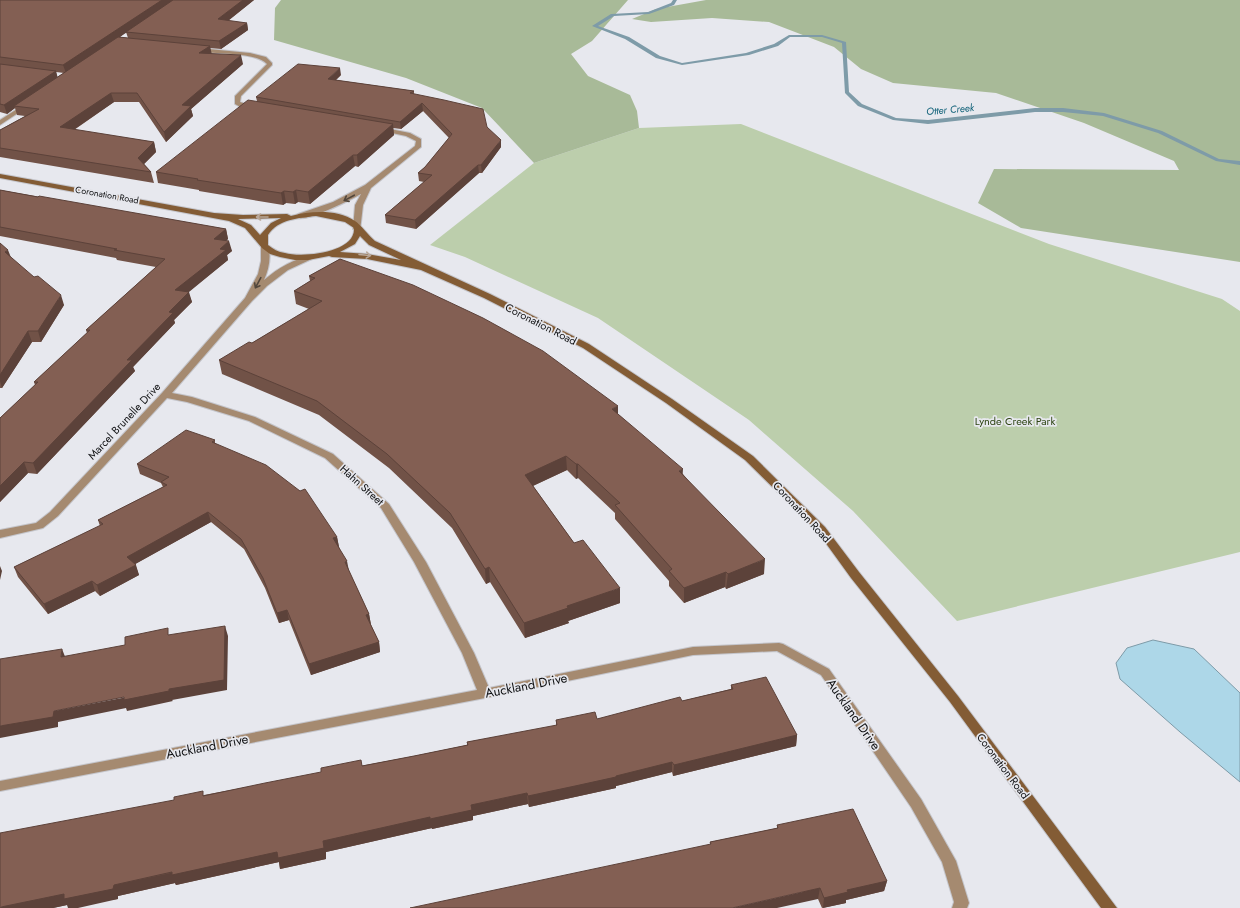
<svg xmlns="http://www.w3.org/2000/svg" width="1240" height="908" font-family="Jost,sans-serif">
	<style>
		.green { fill: #bcceac }
		.forest { fill: #a8ba98 }
		.water { fill: #add7e8; stroke: #7e9ba8 }
		.lines { fill: none; stroke-linecap: round; stroke-linejoin: round }
		.stream { fill: #7e9ba8; fill-rule: evenodd }
		.street-casing { stroke: #c4c5cb; stroke-width: 2 }
		.secondary-casing { stroke: #c4c5cb; stroke-width: 2 }
		.street { fill: #a58a70; fill-rule: evenodd }
		.secondary { fill: #835c35; fill-rule: evenodd }
		.wall { fill: #715247; fill-rule: evenodd }
		.shaded-wall { fill: #5c423a }
		.building { fill: #835f53; stroke: #5c423a }
		.oneway { stroke: #52473c }
		.oneway2 { stroke: #baa99b }
		.labels { text-anchor: middle; stroke-width: 3.5; stroke-linejoin: round; paint-order: stroke }
		.far-street-label { font-size: 9px; fill: #0f1012; stroke: #e7e8ee }
		.far-water-label { font-size: 10px; font-style: italic; fill: #0a5d75; stroke: #e7e8ee }
		.street-label { font-size: 11px; fill: #0f1012; stroke: #e7e8ee }
		.park-label { font-size: 11px; fill: #2d4412; stroke: #e7e8ee }
		.near-street-label { font-size: 13px; fill: #0f1012; stroke: #e7e8ee }
	</style>
	<rect width="100%" height="100%" fill="#e7e8ee"/>
	<path class="green" d="M741,124L1049,244L1222,299L1240,311V552L957,621L853,511L749,420L598,318L465,257L430,245L534,163L639,128Z"/>
	<path class="forest" d="M281,0H628L592,41L571,54L588,76L630,95L637,111L639,128L534,163L482,108L406,78L274,40L275,8Z
		M706,0H1240V262L1021,228L978,203L994,169L1179,170L1174,161L1084,123L996,93L893,83L861,69L834,47L769,22L712,18L651,22L632,19L656,9Z"/>
	<path class="water" d="M1153,640L1194,649L1240,693V782L1180,732L1120,679L1116,663L1127,648Z"/>
	<g class="lines">
		<path class="stream" d="M673,0H677L674,5L649,14L614,16L598,26L629,37L660,56L682,63L746,53L774,44L789,35H822L846,42L849,92L862,104L896,118L928,120L1035,108H1063L1104,113L1162,131L1219,159L1240,161V165L1216,161L1158,133L1103,116L1063,112H1035L928,124L893,120L858,106L845,93L842,43L822,37H790L778,46L749,55L682,65L656,58L625,39L592,26L611,14L648,12L671,3Z"/>
		<defs>
			<path id="street" d="M198,48L250,53L266,57L272,63V65L241,96L240,102L256,107V109L242,108L235,104V96L267,64C254,51 214,55 196,51V49Z
				M25,104L30,105L0,125V120Z
				M380,127L410,133L421,139V147L371,188L363,205L360,231H357L353,229L355,205L361,194C348,201 311,220 298,218V214L333,202L365,185L415,146L416,141L406,136L378,130L377,129Z
				M261,243H267C272,255 269,269 264,280C278,268 294,259 312,255L316,257L288,270L267,286L252,301L172,393L192,397L255,417L333,454L389,504L426,562L474,653L489,688L693,647L779,643L783,644L829,669L921,799L956,861L969,903L967,908H952L954,902L942,862L911,807L821,675L777,651L693,655L485,698L0,791V781L477,690L462,653L414,562L381,508L325,458L249,421L187,402L167,398L58,516L43,528L0,538V530L36,523L50,512L162,393L245,298L258,274L261,261Z"/>
			<path id="secondary" d="M0,174L214,213L243,215L287,214L291,216C311,211 337,209 355,221C360,224 369,236 375,241L490,294L589,344L672,399L753,456L825,527L859,572L958,696L1117,908H1101L950,702L851,578L817,531L745,460L666,403L583,348L484,298L421,270L367,259L332,257L329,256L308,260H295L280,257L270,254L262,248L245,228L229,221L0,178ZM316,216L345,222L354,228C356,253 302,258 285,253C278,252 273,249 268,245V235C278,219 299,218 316,216ZM281,218L271,223L260,235L251,225L238,219ZM360,236L369,245L401,260L367,254L340,252L355,244Z"/>
		</defs>
		<use href="#street" class="street-casing"/>
		<use href="#secondary" class="secondary-casing"/>
		<use href="#street" class="street"/>
		<use href="#secondary" class="secondary"/>
	</g>
	<path class="wall" d="M0,0H254L228,21L247,23L248,30L221,49L210,48L211,54L243,64L191,109L193,116L166,142L139,102H114L74,130L154,142L156,152L144,164L151,172L154,183L0,157V130L25,116L17,115L15,108L7,114L0,112ZM126,32L128,38L120,37ZM56,72L64,73L57,77Z
		M341,75L336,80L414,91V94L487,127L501,147L482,173H479L416,229L386,223L385,215L424,182L419,181L418,173L425,167L449,138L423,111L401,129L393,128L394,135L358,167L355,166L310,204L298,202L295,204L286,203L283,205L199,191V190L158,183L156,172L257,101L256,97Z
		M0,190L226,229L228,239L226,241L232,251L227,255L228,260L188,292L192,302L174,320L175,323L133,367L135,371L37,474L28,473L0,502V418L35,385L34,382L87,333L86,330L156,267L117,260L116,258L0,236Z
		M0,243L10,257L64,305L41,342H32L2,388H0Z
		M340,259L618,414L683,474L764,574L726,589L725,587L684,603L669,586V581L615,519V513L578,478L576,479L567,470L533,486L574,543L620,603L568,621L569,623L525,638L490,582L486,584L452,528L389,468L319,415L222,374L219,360L252,343L309,309L296,304L294,291L310,281L309,276Z
		M215,440V443L337,537L339,547L349,571L369,614L371,625L379,642L380,652L311,675L289,620L279,623L265,588L244,549L211,522L135,564L139,575L100,596L95,591L48,614L18,577L14,567L100,526L98,520L163,487L161,483L140,474L137,464Z
		M731,685L797,735L796,746L673,776L672,772L616,786V788L575,797L529,807L528,804L473,816V820L432,829V828L326,852V859L280,869L279,862L176,885L175,883L118,896V899L67,905L53,908H0L204,795L414,756L467,745V742L556,726V720L597,719L682,701L731,689Z
		M777,825L887,881L884,891L846,900V903L822,908L818,899L710,844V842L777,828Z"/>
	<path class="shaded-wall" d="M162,0H175L66,73L63,65Z
		M243,0H254L220,27L218,19Z
		M247,23L248,30L221,49L219,41Z
		M210,46L212,55L199,53Z
		M241,55L243,64L191,109L193,116L166,142L164,132L182,105Z
		M340,68L341,75L329,86L328,79Z
		M56,71L58,79L14,106L15,108L7,114L4,105Z
		M111,93L114,102L63,137L60,127Z
		M422,103L423,111L401,129L400,122Z
		M393,124L394,135L358,167L357,155Z
		M501,140V147L482,173L481,165Z
		M154,142L156,152L140,168L138,158Z
		M353,155L355,166L310,204L308,192Z
		M478,165L479,173L416,229L415,220Z
		M296,190L298,202L295,204L293,192Z
		M284,191L286,203L283,205L281,193Z
		M226,229L228,239L216,248L214,239Z
		M229,241L232,251L227,255L228,260L178,301L175,290L220,249Z
		M8,250L12,260L5,252Z
		M189,292L192,302L174,320L175,323L133,367L135,371L37,474L33,463L169,312Z
		M61,295L64,305L41,342L38,331Z
		M28,331L32,342L2,388L0,381V375Z
		M618,406V420L612,409Z
		M566,456L567,470L526,489L525,475Z
		M24,462L28,473L0,502V486Z
		M576,464H578V478L576,479Z
		M683,469L682,484L679,471Z
		M208,512L211,522L130,567L127,557Z
		M337,537L339,547L335,548L333,538Z
		M765,559L764,574L726,589L728,574Z
		M347,561L349,571L345,562Z
		M136,565L139,575L100,596L97,585Z
		M0,566L2,571L0,580Z
		M489,567L490,582L486,584L485,569Z
		M726,572L725,587L684,603V588Z
		M92,581L95,591L48,614L44,604Z
		M620,588V603L568,621L569,623L525,638L524,623L567,606Z
		M287,610L289,620L279,623L277,613Z
		M369,614L371,625L366,615Z
		M225,626L228,636L227,690L172,700L173,701L127,711L126,708L58,722V727L0,738V726L54,711L169,689Z
		M379,642L380,652L311,675L309,664Z
		M62,649L66,659L61,657Z
		M797,735L796,746L673,776L674,765Z
		M672,762V772L616,786V788L529,807L528,796L616,776Z
		M527,793L528,804L473,816V820L432,829L430,819L471,805Z
		M430,817L432,828L326,852V859L280,869L279,862L176,885L175,883L118,896V899L78,908H68L67,905L53,908H1V907L64,894L114,885L323,841Z
		M887,881L884,891L846,900V903L823,908L824,898L847,890Z
		M820,888L818,899L777,908H732Z"/>
	<path class="building" d="M0,0H162L63,65L0,57Z
		M173,0H243L218,19L247,23L219,41L126,32Z
		M118,37L210,46L199,53L241,55L182,105L191,106L164,132L137,93H111L60,127L154,142L138,158L151,172L0,148V130L39,109L14,106Z
		M0,64L56,71L4,105L0,104Z
		M298,64L340,68L328,79L414,91L410,93L444,100L483,109L487,127L501,140L481,165H478L415,220L385,215L432,175L418,173L425,167L452,134L422,103L400,122L256,97Z
		M248,100L393,124L357,155H353L308,192L296,190L293,192L284,191L281,193L197,180L198,179L156,172Z
		M0,190L38,197L39,196L226,229L214,239L229,241L220,249L226,250L175,290L189,292L169,312L173,313L127,360H132L33,463L24,462L0,486V418L38,382H34L90,330H86L165,259L114,250L117,249L0,227Z
		M0,243L8,250L5,252L34,277L38,276L61,295L38,331H28L0,375Z
		M340,259L413,285L483,318L543,351L618,406L612,409L683,469L679,471L765,559L728,574L726,572L684,588L669,571L672,569L615,505L620,503L578,464H576L566,456L525,475L574,543L583,540L620,588L567,606L568,608L524,623L489,567L485,569L450,513L387,454L317,401L219,360L249,342L252,343L322,301L294,291L315,278L309,276Z
		M186,430L215,440L212,442L266,465L300,491L305,489L337,537L333,538L347,561L345,562L369,614L366,615L379,642L309,664L287,610L277,613L263,578L241,539L208,512L127,557L136,565L97,585L92,581L44,604L14,567L103,524L98,520L167,485L161,482L169,477L137,464Z
		M225,626L224,680L169,689V691L124,700V697L54,711L53,717L0,726V659L62,649L61,657L125,645V637L168,628V635Z
		M766,677L797,735L674,765L672,762L616,776V777L575,786L528,796L527,793L471,805L472,810L430,819V817L323,841L324,848L278,858L277,852L172,875V872L114,885L113,889L64,899V894L1,907V908H0V833L174,800V797L203,791V796L265,783L321,772V768L361,760L362,766L414,756L468,745L467,742L557,725L556,720L595,712L597,719L680,697L682,701L733,689L731,685Z
		M853,809L887,881L847,890L848,892L824,898L820,888L732,908H410L711,844L710,842L778,828L777,825Z"/>
	<defs><path id="oneway-shaft" d="M-6 0H5M1.5-3L5.5 0L1.5 3" fill="none" stroke-width="1.6" stroke-linecap="round" stroke-linejoin="round"/></defs>
	<g class="oneway">
		<use href="#oneway-shaft" transform="translate(349 198) rotate(152)"/>
		<use href="#oneway-shaft" transform="translate(258 283) rotate(118)"/>
	</g>
	<g class="oneway2">
		<use href="#oneway-shaft" transform="translate(262 217) rotate(180)"/>
		<use href="#oneway-shaft" transform="translate(365 255) rotate(5)"/>
	</g>
	<g class="labels">
		<g class="far-street-label">
			<text transform="translate(107 195) rotate(10)" y="3">Coronation Road</text>
		</g>
		<g class="far-water-label">
			<text transform="translate(950 109) rotate(-5)" y="4">Otter Creek</text>
		</g>
		<g class="street-label">
			<text transform="translate(541 324) rotate(27)" y="4">Coronation Road</text>
			<text transform="translate(124 421) rotate(-47)" y="4">Marcel Brunelle Drive</text>
			<text transform="translate(362 485) rotate(42)" y="4">Hahn Street</text>
			<text transform="translate(802 512) rotate(47)" y="4">Coronation Road</text>
			<text transform="translate(1003 766) rotate(53)" y="4">Coronation Road</text>
		</g>
		<g class="park-label">
			<text x="1015" y="425">Lynde Creek Park</text>
		</g>
		<g class="near-street-label">
			<text transform="translate(526 685) rotate(-11)" y="5">Auckland Drive</text>
			<text transform="translate(854 714) rotate(55)" y="5">Auckland Drive</text>
			<text transform="translate(207 746) rotate(-11)" y="5">Auckland Drive</text>
		</g>
	</g>
</svg>
